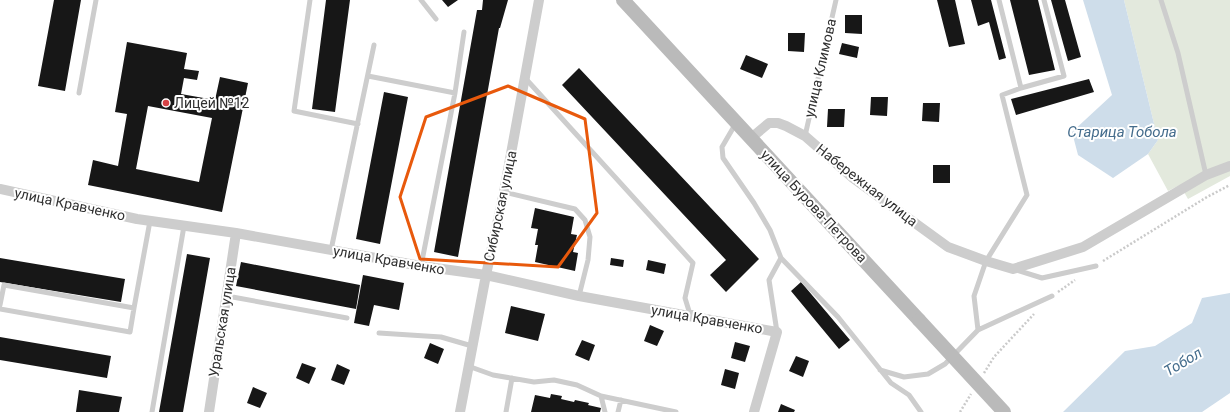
<svg xmlns="http://www.w3.org/2000/svg" width="1230" height="412" font-family="Roboto,sans-serif">
	<style>
		.green { fill: #e3e9dd }
		.water { fill: #ceddea }
		.building { fill: #171717; fill-rule: evenodd }
		.lines { fill: none; stroke-linecap: round; stroke-linejoin: round }
		.path { stroke: #cacaca; stroke-width: 2.5; stroke-dasharray: 2 2; stroke-linecap: butt }
		.lane { stroke: #cdcdcd; stroke-width: 5 }
		.street { stroke: #cdcdcd; stroke-width: 10 }
		.secondary { stroke: #bababa; stroke-width: 14 }
		.secondary-bridge { stroke: #bababa; stroke-width: 14 }
		.marked { fill: none; stroke: #e8590c; stroke-width: 3; stroke-linejoin: round }
		.poi-dot { fill: #d74245; stroke: #fff; stroke-width: 1.5 }
		.labels { text-anchor: middle; stroke-width: 4; stroke-linejoin: round; paint-order: stroke }
		.street-label { font-size: 14px; fill: #303030; stroke: #fff }
		.poi-label { font-size: 14px; fill: #303030; stroke: #fff; text-anchor: start }
		.water-label { font-size: 15px; font-style: italic; fill: #446c8c; stroke: #fff }
	</style>
	<rect width="100%" height="100%" fill="#fff"/>
	<path class="green" d="M1124,0H1230V176L1188,199L1180,185L1168,191L1148,154L1158,140Z"/>
	<path class="water" d="M1083,0H1124L1158,140L1148,154L1113,178L1078,155L1072,132L1112,95Z
		M1230,293V393L1202,412H1063L1125,351L1155,346L1192,323L1202,298Z"/>
	<path class="building" d="M54,0H81L65,91L38,86Z
		M326,0H350L335,112L312,109Z
		M442,0H458L448,7Z
		M483,0H508L500,28H499L458,257L434,252L477,10H482Z
		M937,0H955L965,44L949,47Z
		M971,0H991L1006,58L999,60L989,22L978,26Z
		M1010,0H1038L1055,70L1029,75Z
		M1051,0H1065L1081,57L1068,61Z
		M845,15H862V34L845,33Z
		M788,33H805L804,52L788,51Z
		M127,42L187,53L184,69L199,71L197,80L184,78L181,94L215,100L220,77L248,83L222,212L88,185L93,160L118,166L127,114L115,112ZM148,106L212,118L199,182L136,169Z
		M842,43L859,47L857,58L839,54Z
		M746,55L768,64L762,78L740,69Z
		M579,68L759,259L726,292L710,275L726,260L562,85Z
		M1089,79L1094,92L1016,115L1011,99Z
		M384,92L408,97L380,244L356,239Z
		M871,97H888L887,116L870,115Z
		M923,103H940L939,122L922,121Z
		M828,109H845L844,127H827Z
		M933,165H950V183H933Z
		M535,208L574,217L571,234L577,235L573,252L578,253L575,271L535,262L538,245H535L538,229L531,228Z
		M187,254L210,258L183,412H159Z
		M0,258L125,279L121,302L0,282Z
		M611,258L624,260L623,267L610,265Z
		M648,260L666,264L664,274L646,270Z
		M241,262L360,285L356,309L236,286Z
		M363,275L404,283L399,310L374,305L369,326L354,323Z
		M801,282L850,340L839,349L791,291Z
		M511,306L545,314L538,341L505,333Z
		M650,325L664,331L657,346L644,341Z
		M0,337L111,356L107,378L0,360Z
		M582,340L595,345L589,361L575,355Z
		M735,342L750,346L745,362L731,358Z
		M430,343L444,349L438,364L424,358Z
		M796,356L809,361L803,377L789,371Z
		M302,363L316,368L309,384L296,378Z
		M337,364L350,370L344,385L331,380Z
		M725,369L739,373L735,389L721,385Z
		M253,387L267,393L260,408L247,403Z
		M79,390L122,397L119,412H76Z
		M551,394L562,396L561,399L574,402L575,400L589,403L588,405L601,408L600,412H531L535,395L550,398Z
		M781,404L795,410L794,412H778Z"/>
	<g class="lines">
		<path class="path" d="M1103,261L1207,197L1230,185
			M1058,292L1075,280
			M984,373L994,357L1034,314
			M960,412L971,394"/>
		<path class="lane" d="M310,0L294,111L358,124
			M421,0L436,19
			M999,0L1021,88L1064,76L1044,0
			M1161,0L1178,53L1206,175
			M368,76L455,93L421,266
			M526,79L693,263L685,298L689,311L696,314
			M79,93L96,0
			M455,93L464,32
			M736,123L722,147L723,158L754,203L770,230L781,258L769,280L777,332
			M805,136L836,0
			M504,192L575,209L585,220L590,237L588,260L579,296
			M331,250L374,45
			M781,258L838,317L891,383L909,395L921,412
			M1016,270L1042,278L1096,266
			M227,296L347,318
			M0,305L4,285L134,308L150,221
			M0,309L130,332L134,308
			M978,330L1052,296
			M379,333L441,337L472,346
			M468,366L493,375L534,382L554,380L577,385L601,396L605,412
			M880,370L904,377L928,374L945,364L978,330L974,296L986,261L1027,195L1002,95L1021,88
			M601,396L676,412
			M152,412L184,226
			M506,412L512,378
			M618,412L621,400"/>
		<path class="street" d="M751,138L769,123H778L786,126L805,136L853,178L948,247L986,261L1013,269L1083,247L1206,175L1230,166
			M0,189L137,219L236,233L421,266L486,275L579,296L777,332L754,412
			M209,412L236,233
			M460,412L486,275L504,192L539,0"/>
		<path class="secondary" d="M623,0L919,320"/>
		<path class="secondary-bridge" d="M919,320L1004,412"/>
	</g>
	<path class="marked" d="M508,86L585,119L597,213L558,267L420,259L400,197L426,117Z"/>
	<circle class="poi-dot" cx="166" cy="103" r="4"/>
	<g class="labels">
		<g class="street-label">
			<text transform="translate(820 68) rotate(-77)" y="5">улица Климова</text>
			<text transform="translate(867 185) rotate(38)" y="5">Набережная улица</text>
			<text transform="translate(70 204) rotate(12)" y="5">улица Кравченко</text>
			<text transform="translate(500 206) rotate(-78)" y="5">Сибирская улица</text>
			<text transform="translate(814 206) rotate(47)" y="5">улица Бурова-Петрова</text>
			<text transform="translate(389 260) rotate(10)" y="5">улица Кравченко</text>
			<text transform="translate(707 319) rotate(10)" y="5">улица Кравченко</text>
			<text transform="translate(222 322) rotate(-81)" y="5">Уральская улица</text>
		</g>
		<g class="poi-label">
			<text x="174" y="108">Лицей №12</text>
		</g>
		<g class="water-label">
			<text x="1122" y="137">Старица Тобола</text>
			<text transform="translate(1183 362) rotate(-31)" y="5">Тобол</text>
		</g>
	</g>
</svg>
